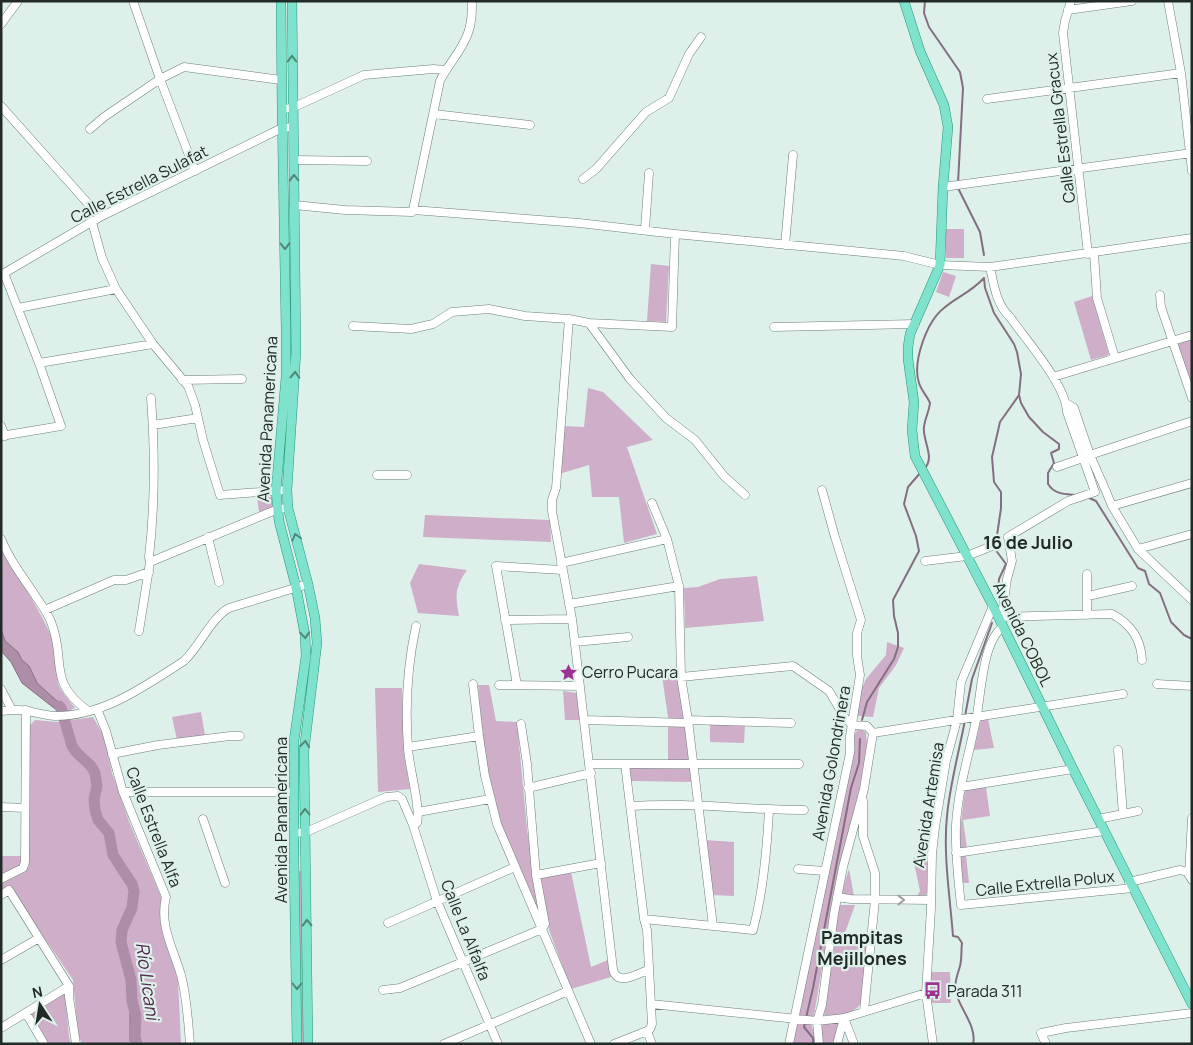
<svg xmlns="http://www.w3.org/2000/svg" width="1193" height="1045" font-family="Manrope,sans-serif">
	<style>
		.green { fill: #cfaec9 }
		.water { fill: #ad8da7; stroke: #836f81 }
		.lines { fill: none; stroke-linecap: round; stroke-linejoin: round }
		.stream { stroke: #836f81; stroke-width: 2 }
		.river { stroke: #ad8da7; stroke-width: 11 }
		.minor-casing { stroke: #6c7e78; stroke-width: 9 }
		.major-casing { stroke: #27957c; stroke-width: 10 }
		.minor { stroke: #fff; stroke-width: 8 }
		.major { stroke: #7fe2cc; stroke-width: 9 }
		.oneway { stroke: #50867a }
		.oneway2 { stroke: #9c9f9e }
		.labels { text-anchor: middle; stroke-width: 4.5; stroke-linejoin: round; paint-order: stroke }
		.street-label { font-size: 16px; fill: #222a27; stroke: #ddf1ea }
		.poi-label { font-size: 16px; fill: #222a27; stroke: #ddf1ea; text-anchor: start }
		.neighbourhood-label { font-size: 18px; font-weight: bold; fill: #222a27; stroke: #ddf1ea }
		.water-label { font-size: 18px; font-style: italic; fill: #52284c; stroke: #ddf1ea }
	</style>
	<rect width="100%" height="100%" fill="#ddf1ea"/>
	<path class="green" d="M946,229H964V258H946Z
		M651,264L669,266L666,322L647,321Z
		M943,272L956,276L949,297L936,292Z
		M1092,296L1109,355L1091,360L1074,302Z
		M1192,339V388L1177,342Z
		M588,388L603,392L653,440L627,447L657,534L624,543L619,497H592L589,465L559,474L564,426L584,427Z
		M257,497H272V507L259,512Z
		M425,515L550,520L551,542L423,537Z
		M1,543C17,578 41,609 55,645C60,657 56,670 58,683C60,691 70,701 75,708L68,711L37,683L29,666L22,660L18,652L5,641L1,629Z
		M419,564L467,570C455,587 455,596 459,616L418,613L410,583Z
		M757,576L764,621L685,628L684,588L698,587L720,579Z
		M887,642L904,648L896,665L879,688L873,717L858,716V697L866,679L886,655Z
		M678,674L690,762L668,761V717L662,676Z
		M478,685H489L496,721L517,722L527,829L541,920C527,887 512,855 500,821C486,781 482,728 478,685Z
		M402,688L404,755L410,789L378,792L375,688Z
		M563,691L577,693L580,720H565Z
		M201,712L205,735L177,740L172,717Z
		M93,717L105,738L112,773L130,824L161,897L163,935L178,980L181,1044H141L139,1041L140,1018L130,1002V1040L132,1044H82L78,1034L73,980L10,887L1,892V884L25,872L29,866L30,725L35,720L57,722Z
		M988,719L994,748L974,750L981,720Z
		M710,724L745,725L744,743L710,742Z
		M858,729H862L866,733L867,745L860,786L839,869L814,1015L812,1026L817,1044H791L846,781L855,749L854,735Z
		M629,768L691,769L692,782L631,781Z
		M986,787L990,816L963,820L967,848H958L965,789Z
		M705,840L734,842V896L711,895Z
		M927,854V891L926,895L917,896L920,891L913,858Z
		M960,855H966L969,883H962Z
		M1,856H23L21,865L1,876Z
		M849,869L854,896L841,894Z
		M299,871H302L304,1044H300Z
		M571,872L591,967L608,960L611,977L571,989L549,930L541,878Z
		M840,905H855L845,933L868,934L862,1002C855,1014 837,1016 824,1015L838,906Z
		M930,972H950L951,1003H930Z
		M65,993L69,1037L71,1044H49L31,1013Z
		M839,1023L833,1044H822L821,1024Z"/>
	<path class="water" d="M1,629L5,641L18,652L22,660L29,666L37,683L68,711L59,712L22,683L11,662L1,651Z
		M135,997L140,1018L139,1041L141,1044H132L130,1040V1002Z"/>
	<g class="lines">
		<path class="stream" d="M925,1L924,13L929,27L960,72L963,88L958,183
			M958,188L980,232L984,255
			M984,278L985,288L994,313L1014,344L1017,352L1021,374L1019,395L1021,403L1029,417L1043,432L1059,444V449L1051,453L1054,463L1048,473V484C1055,495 1066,494 1077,495
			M924,469C936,458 922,440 924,427C925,418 929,412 930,403C927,396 921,390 919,383C912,362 927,321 944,308C958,296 970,293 984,278
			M1087,497L1096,501L1138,568L1145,571L1149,584L1160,593L1171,622L1184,635L1192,639
			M998,592L999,579L1006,564L995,549L1001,508V492L994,482L992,457L1000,422L1019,395
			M965,716L972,679L992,623
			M862,720L867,702L894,659L898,647V633L894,616L893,600L919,551L916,536L904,504L908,487L921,472
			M965,720C959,752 950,784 947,816C943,854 950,897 953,936L958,937L962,943C961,950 962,959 960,966C957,977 953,985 957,996C962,1011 977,1028 973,1044
			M806,1018L813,988L851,788L859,763L860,739
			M805,1022L804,1027L813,1038V1044"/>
		<path class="river" d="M59,706L61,708L72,746L77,753L91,766L95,773L97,786L94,799L95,810L98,820L109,833L113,855L132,884L134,891L132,908L122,930L121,942L131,980L132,1001L136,1016L135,1037L137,1044"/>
		<defs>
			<path id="minor" d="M133,1L160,79L195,171
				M472,1C472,12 472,23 468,33C462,51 448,64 440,81L413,210L579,223L675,234L904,256L940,265L990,267L1192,238
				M1071,1L1065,21L1063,33L1088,254
				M1168,1L1181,73L1192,171
				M1068,10L1132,1
				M1,24L18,1
				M987,99L1181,73
				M1,106L100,217
				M282,109L292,108L364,75L433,69L446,70
				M434,114L530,125
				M90,129L104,117L160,79L184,67L281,80
				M294,160L367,161
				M583,179L596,169L646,112L669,98L689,54L701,37
				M943,187L1192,153
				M294,205L345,210L412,212
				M92,222L102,258L116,289L153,344L188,386L195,405L203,440L220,495L287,490
				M645,229L649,173
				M785,245L793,155
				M1094,253L1097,298L1115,358
				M990,267C994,285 996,304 1010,317C1026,340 1066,385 1067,412L1095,492L1068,501L1008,537L1012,561L1007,579L1003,608L998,617L1112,614C1131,624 1141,639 1142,660
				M1,275L100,217L282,128L293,127
				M1160,295L1161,307L1192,398
				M18,308L116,289
				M569,319L556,488L552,500V511L572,619L613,969C617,987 637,974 648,970
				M589,323L672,327L675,234
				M353,326L411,329L433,324L452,312L489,309L525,316L569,319L589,323L630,379L666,418L695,440L724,476L745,495
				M774,327L915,324
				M39,363L153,344
				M1053,377L1192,335
				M182,380L242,379
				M1066,403L1074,408L1090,455L1105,489L1112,506L1138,549L1192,600
				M153,425L198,418
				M1,426L5,436
				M1,436L61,426L39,363L4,273
				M1090,455L1192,421
				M1057,467L1083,458
				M377,475H407
				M652,503L667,539L679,586L681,677L688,720L713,926
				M1112,506L1192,483
				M208,537L219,582
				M1,539C9,558 21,575 33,592C39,602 47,611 51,622C67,661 46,680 88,711
				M1138,549L1192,534
				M925,561L967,556L992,546
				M150,562L278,509L288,508
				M561,563L667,539
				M1088,596L1132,586
				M569,604L679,586
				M45,610L114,580H126L149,572
				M1087,615V574
				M505,620L572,619
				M1003,627C982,641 981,697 976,720C969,755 958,789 956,825C955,852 958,878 961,905L1133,888
				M139,631L150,562L149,557C155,505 155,451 151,398
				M575,642L628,637
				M681,677L793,666L829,691L845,718L852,725L867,726L873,733
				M473,684L479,736L485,776L497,824L591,1044
				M1157,684L1192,686
				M499,685L580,686
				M517,685L496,566L562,570
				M1,689L12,710
				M97,709L106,731L123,792L166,897C159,925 173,948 181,975C187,997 188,1021 190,1044
				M1,711C10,710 20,709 28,711C37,713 45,715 55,716C104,716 145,686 184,661C200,646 211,618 229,608L308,584
				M584,720L689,723
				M688,720L791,723
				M521,724L527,764L536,875L545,924L542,929
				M873,733L1123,694
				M408,747L479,736
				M1118,750L1123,814
				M112,754L158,745L230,736H240
				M590,764H799
				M961,787L1073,769
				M528,788L591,773
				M123,792H294
				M863,801V836L875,873V900L864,1011
				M631,806C688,802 747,810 804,810
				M1,807L25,808
				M418,812L490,799
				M203,819L225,883
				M1098,819L1138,811
				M413,825L417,823C421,807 409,768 408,748C405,707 407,667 416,626
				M294,833L306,832L386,797L398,796L402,799L413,825L437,901L498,1044
				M956,853L1104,831
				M798,869L825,871
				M536,875L601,863
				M1189,875L1192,818
				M1,879L23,868L25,862L26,710
				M1129,882L1180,870L1187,872L1192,880
				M1,895L9,890L69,986V997L76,1044
				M837,897L851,899L931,900
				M644,919L753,930C763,893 767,849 769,810
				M388,923L515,867
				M1,960L39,938
				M383,990L400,988L542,929
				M651,1004L817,1021L844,1018L926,993
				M26,1013L44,1044
				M844,1018L854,1044
				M1,1028L69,986
				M647,1031L652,1044
				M444,1044L568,991
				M614,1044L647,1031L650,1029L652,1024L647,930L644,919L625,764
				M789,1044L850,753V736L860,675L857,656V633L861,620L835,537L822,490
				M819,1044L817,1021L822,1005L834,914L843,867L864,789L873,733
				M837,1044L844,1018
				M933,1044L926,993L931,908L932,854L935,827L946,761L957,720L961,682L993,606
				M1046,1044L1041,1033L1066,1028L1192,1013"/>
			<path id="major" d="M281,1L282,109L286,331V377L276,491L279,521L296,587L305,635L306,656L294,741V859L297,1044
				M292,1L296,352L287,490L288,508L308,584L315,618L317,643L304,751L308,1044
				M904,1L920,51L944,105L948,127L943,187L940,265L910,334L908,347V359L914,402L912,430L915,456L993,606L1073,769L1192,1004"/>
		</defs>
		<use href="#minor" class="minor-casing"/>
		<use href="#major" class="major-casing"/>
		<use href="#minor" class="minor"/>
		<use href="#major" class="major"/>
	</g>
	<defs><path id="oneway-chevron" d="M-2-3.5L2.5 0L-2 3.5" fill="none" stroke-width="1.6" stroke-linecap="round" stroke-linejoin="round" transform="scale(1.25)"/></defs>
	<g class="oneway">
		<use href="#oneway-chevron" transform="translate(292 59) rotate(-90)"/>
		<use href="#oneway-chevron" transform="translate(294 178) rotate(-91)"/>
		<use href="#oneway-chevron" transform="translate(285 246) rotate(89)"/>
		<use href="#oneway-chevron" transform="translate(295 375) rotate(-88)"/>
		<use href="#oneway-chevron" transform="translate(296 537) rotate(-105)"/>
		<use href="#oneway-chevron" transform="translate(305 635) rotate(86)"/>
		<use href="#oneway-chevron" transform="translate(305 744) rotate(-83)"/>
		<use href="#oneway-chevron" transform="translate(305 812) rotate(-91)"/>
		<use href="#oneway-chevron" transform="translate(307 923) rotate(-91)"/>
		<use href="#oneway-chevron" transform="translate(297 986) rotate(90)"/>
	</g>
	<use class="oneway2" href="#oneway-chevron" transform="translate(901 900)"/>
	<defs>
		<symbol id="sight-bare" viewBox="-9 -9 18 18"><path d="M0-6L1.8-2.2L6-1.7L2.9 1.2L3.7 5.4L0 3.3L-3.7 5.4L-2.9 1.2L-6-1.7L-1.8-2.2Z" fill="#9e3292" stroke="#ddf1ea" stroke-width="2.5" paint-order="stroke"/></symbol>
		<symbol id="bus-bare" viewBox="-9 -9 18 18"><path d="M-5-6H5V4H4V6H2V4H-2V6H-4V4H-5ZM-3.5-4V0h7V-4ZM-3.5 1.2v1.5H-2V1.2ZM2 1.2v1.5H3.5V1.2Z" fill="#9e3292" stroke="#ddf1ea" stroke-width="2.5" paint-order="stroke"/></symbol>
	</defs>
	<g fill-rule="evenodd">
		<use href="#sight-bare" x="556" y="660" width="25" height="25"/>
		<use href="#bus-bare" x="920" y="978" width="25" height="25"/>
	</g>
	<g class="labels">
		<g class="street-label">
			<text transform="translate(1060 128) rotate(-97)" y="6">Calle Estrella Gracux</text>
			<text transform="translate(139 184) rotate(-27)" y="6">Calle Estrella Sulafat</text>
			<text transform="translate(267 419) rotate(-87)" y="6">Avenida Panamericana</text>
			<text transform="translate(1023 634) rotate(64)" y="6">Avenida COBOL</text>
			<text transform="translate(831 763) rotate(-80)" y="6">Avenida Golondrinera</text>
			<text transform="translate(928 805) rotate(-81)" y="6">Avenida Artemisa</text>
			<text transform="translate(281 820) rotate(-90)" y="6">Avenida Panamericana</text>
			<text transform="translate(154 827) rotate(69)" y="6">Calle Estrella Alfa</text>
			<text transform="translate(1045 883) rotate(-6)" y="6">Calle Extrella Polux</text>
			<text transform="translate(466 930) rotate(68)" y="6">Calle La Alfalfa</text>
		</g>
		<g class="poi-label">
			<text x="582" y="678">Cerro Pucara</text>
			<text x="947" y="997">Parada 311</text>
		</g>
		<g class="neighbourhood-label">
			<text x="1028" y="549">16 de Julio</text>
			<text x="862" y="944">Pampitas<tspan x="862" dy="21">Mejillones</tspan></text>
		</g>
		<g class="water-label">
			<text transform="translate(147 981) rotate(82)" y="6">Río Licani</text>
		</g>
	</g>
	<rect width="1193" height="1045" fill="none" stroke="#222a27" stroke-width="5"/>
	<g transform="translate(40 1005) rotate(348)" stroke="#ddf1ea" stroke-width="4" paint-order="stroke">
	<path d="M0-4L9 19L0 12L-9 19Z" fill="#222a27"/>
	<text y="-8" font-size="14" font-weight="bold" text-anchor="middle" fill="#222a27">N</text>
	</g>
</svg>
